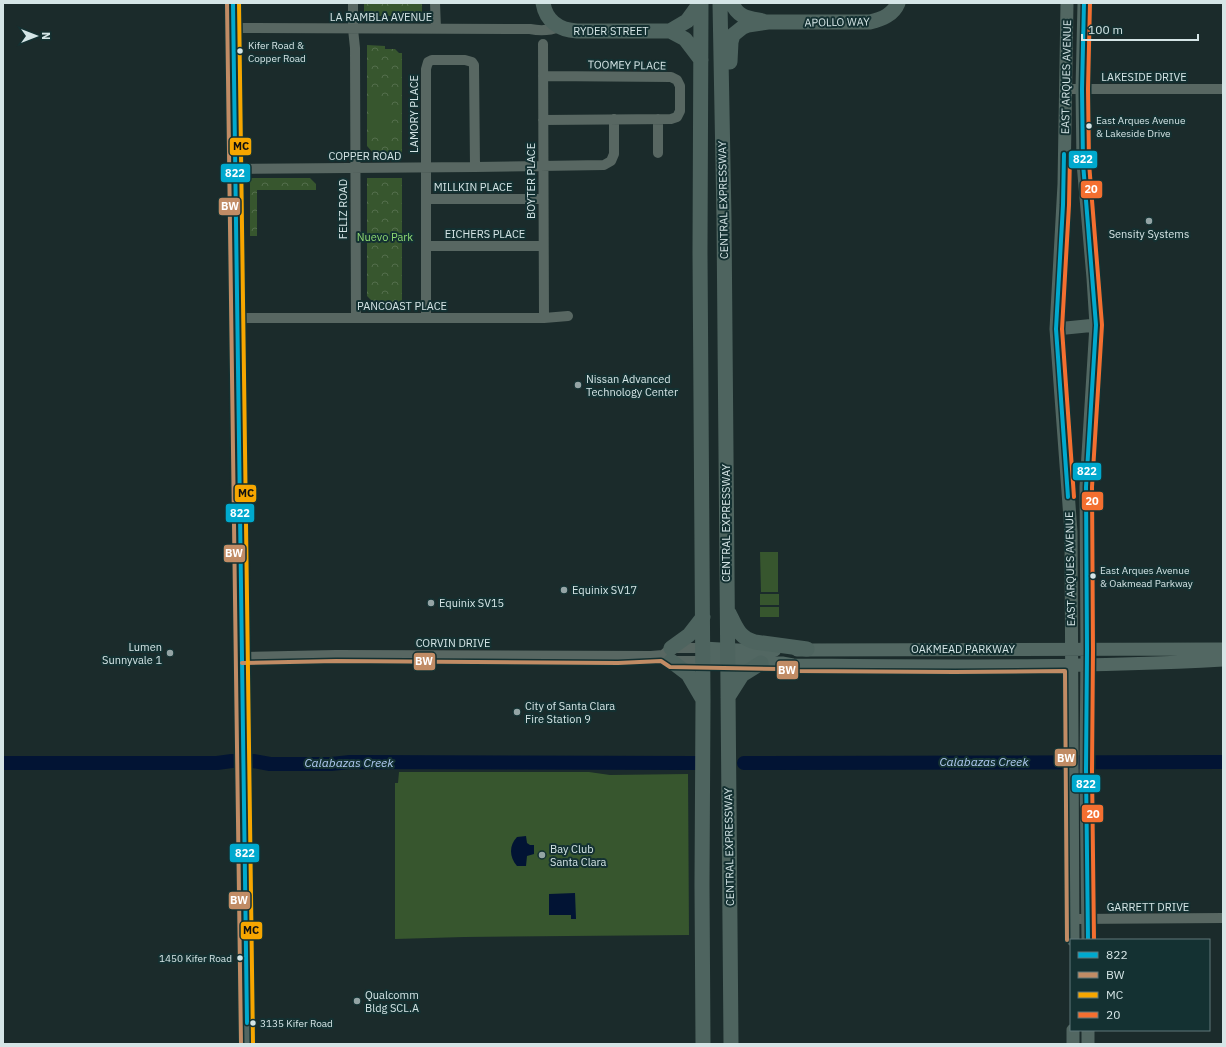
<svg xmlns="http://www.w3.org/2000/svg" width="1226" height="1047" font-family="'IBM Plex Sans',sans-serif">
	<style>
		.park { fill: url(#park-crowns) }
		.garden { fill: #37562e }
		.water { fill: #021434 }
		.lines { fill: none; stroke-linecap: round; stroke-linejoin: round }
		.river { stroke: #021434; stroke-width: 14 }
		.minor { stroke: #586762; stroke-width: 10 }
		.major { stroke: #526762; stroke-width: 13 }
		.highway { stroke: #4e645f; stroke-width: 15 }
		.bus-1-casing { stroke: #143132; stroke-width: 7 }
		.bus-2-casing { stroke: #143132; stroke-width: 7 }
		.bus-3-casing { stroke: #143132; stroke-width: 7 }
		.bus-4-casing { stroke: #143132; stroke-width: 7 }
		.bus-1 { stroke: #00a9ce; stroke-width: 4 }
		.bus-2 { stroke: #c18c65; stroke-width: 4 }
		.bus-3 { stroke: #f7a600; stroke-width: 4 }
		.bus-4 { stroke: #f46f30; stroke-width: 4 }
		.bus-dot { fill: #d5e5e6; stroke: #143132; stroke-width: 1.5 }
		.poi-dot { fill: #94a4a5; stroke: #143132; stroke-width: 1.5 }
		.labels { text-anchor: middle; stroke-width: 4; stroke-linejoin: round; paint-order: stroke }
		.bus-label { font-size: 10px; fill: #d5e5e6; stroke: #143132; text-anchor: start }
		.street-label { font-size: 11px; fill: #d5e5e6; stroke: #143132 }
		.poi-label { font-size: 11px; fill: #d5e5e6; stroke: #143132; text-anchor: start }
		.park-label { font-size: 11px; fill: #8ed972; stroke: #143132 }
		.water-label { font-size: 12px; font-style: italic; fill: #b1cbf3; stroke: #143132 }
		.line-badge { stroke: #143132; stroke-width: 1.5 }
		.badge-label { font-size: 11px; text-anchor: middle; font-weight: bold; fill: #fff }
		.pale-badge-label { font-size: 11px; text-anchor: middle; font-weight: bold; fill: #111 }
	</style>
	<defs>
		<pattern id="park-crowns" width="20" height="18" patternUnits="userSpaceOnUse"><rect width="20" height="18" fill="#37562e"/><path d="M2 6a3 3 0 1 1 6 0M12 15a3 3 0 1 1 6 0" fill="none" stroke="#536e4c"/></pattern>
	</defs>
	<rect width="100%" height="100%" fill="#1b2b2b"/>
	<path class="park" d="M364,3H422V16H364Z
		M367,45L385,46V49H395L399,53H402V156H376L367,146Z
		M250,178H310L316,184V190H257V236H250Z
		M367,178H402V310H381L367,296Z"/>
	<path class="garden" d="M371,99H389V133H371Z
		M760,552H778V592H761Z
		M760,594H779V605H760Z
		M760,607H779V617H760Z
		M399,772H589L610,775L688,774L689,935L464,937L395,939V783H398Z"/>
	<path class="water" d="M526,836L527,843L530,845H534V854L527,856L526,866H517C509,857 509,845 517,837Z
		M575,893L576,919H571V915H549V894Z"/>
	<g class="lines">
		<path class="river" d="M3,763H217L232,761H253L270,764H331L350,762L695,763
			M744,763L1223,762"/>
		<path class="minor" d="M353,3V29L355,48L356,318
			M435,3L436,28
			M233,28L530,29C540,31 549,31 559,27
			M543,44L544,318
			M543,76L671,77L677,80L680,86V111L677,117L671,119L543,120
			M1065,89H1223
			M658,119V153
			M235,169L475,167L604,165L611,161L614,154V119
			M426,199H543
			M426,246H543
			M237,318H544L568,316
			M426,318V69L428,62L432,60H465L472,62L474,65L475,167
			M242,657L336,655L651,656L663,655L671,648H703
			M671,661H703
			M1073,919L1223,918"/>
		<path class="major" d="M233,3L247,1044
			M1067,3L1064,184L1056,329L1071,532L1073,940
			M1084,3L1082,89L1083,163L1093,278L1096,325L1086,487L1087,650L1086,770L1088,940
			M1056,329L1096,325
			M703,648L738,650H775
			M797,650L1223,649
			M703,661L782,663L793,665C936,666 1080,668 1223,660
			M1073,1030V1044
			M1088,1030V1044"/>
		<path class="highway" d="M543,3C546,21 559,30 577,31H670
			M701,3L700,252L703,700L702,885L703,1044
			M720,3L724,219L731,1044
			M732,3C738,18 749,18 763,21
			M670,31L685,39L701,60
			M670,31L687,21L700,3
			M730,62L731,42L733,35L743,27L748,25L768,22H870C882,19 893,15 898,3
			M729,613C736,627 739,638 755,642L807,649
			M671,648L689,635L703,617
			M671,661L688,674L702,698
			M728,697L742,675L761,663"/>
		<defs>
			<path id="bus-1" d="M233,3L247,1023
				M1084,3L1082,89L1083,163L1096,325L1086,487L1087,650L1086,770L1088,940
				M1064,154L1063,205L1056,329L1068,497"/>
			<path id="bus-2" d="M227,3L241,1044
				M242,663L336,661L618,663L661,661L670,667L781,669L793,671L955,672L1065,671L1067,940"/>
			<path id="bus-3" d="M239,3L253,1044"/>
			<path id="bus-4" d="M1090,3L1088,89L1089,163L1102,325L1092,487L1093,650L1092,770L1094,940
				M1070,154L1069,205L1062,329L1074,497"/>
		</defs>
		<use href="#bus-1" class="bus-1-casing"/>
		<use href="#bus-2" class="bus-2-casing"/>
		<use href="#bus-3" class="bus-3-casing"/>
		<use href="#bus-4" class="bus-4-casing"/>
		<use href="#bus-1" class="bus-1"/>
		<use href="#bus-2" class="bus-2"/>
		<use href="#bus-3" class="bus-3"/>
		<use href="#bus-4" class="bus-4"/>
	</g>
	<g class="bus-dot">
		<circle cx="240" cy="51" r="3.5"/>
		<circle cx="1089" cy="126" r="3.5"/>
		<circle cx="1093" cy="576" r="3.5"/>
		<circle cx="240" cy="958" r="3.5"/>
		<circle cx="253" cy="1023" r="3.5"/>
	</g>
	<g class="poi-dot">
		<circle cx="1149" cy="221" r="4"/>
		<circle cx="578" cy="385" r="4"/>
		<circle cx="564" cy="590" r="4"/>
		<circle cx="431" cy="603" r="4"/>
		<circle cx="170" cy="653" r="4"/>
		<circle cx="517" cy="712" r="4"/>
		<circle cx="542" cy="855" r="4"/>
		<circle cx="357" cy="1001" r="4"/>
	</g>
	<g class="labels">
		<g class="bus-label">
			<text x="248" y="49">Kifer Road &amp;<tspan x="248" dy="13">Copper Road</tspan></text>
			<text x="1096" y="124">East Arques Avenue<tspan x="1096" dy="13">&amp; Lakeside Drive</tspan></text>
			<text x="1100" y="574">East Arques Avenue<tspan x="1100" dy="13">&amp; Oakmead Parkway</tspan></text>
			<text x="232" y="962" text-anchor="end">1450 Kifer Road</text>
			<text x="260" y="1027">3135 Kifer Road</text>
		</g>
		<g class="street-label">
			<text x="381" y="21">LA RAMBLA AVENUE</text>
			<text transform="translate(837 22) rotate(-1)" y="4">APOLLO WAY</text>
			<text x="611" y="35">RYDER STREET</text>
			<text transform="translate(627 65) rotate(1)" y="4">TOOMEY PLACE</text>
			<text transform="translate(1066 77) rotate(-89)" y="4">EAST ARQUES AVENUE</text>
			<text x="1144" y="81">LAKESIDE DRIVE</text>
			<text transform="translate(414 114) rotate(-90)" y="4">LAMORY PLACE</text>
			<text x="365" y="160">COPPER ROAD</text>
			<text transform="translate(531 181) rotate(-90)" y="4">BOYTER PLACE</text>
			<text x="473" y="191">MILLKIN PLACE</text>
			<text transform="translate(723 200) rotate(-91)" y="4">CENTRAL EXPRESSWAY</text>
			<text transform="translate(343 209) rotate(-90)" y="4">FELIZ ROAD</text>
			<text x="485" y="238">EICHERS PLACE</text>
			<text x="402" y="310">PANCOAST PLACE</text>
			<text transform="translate(726 523) rotate(-90)" y="4">CENTRAL EXPRESSWAY</text>
			<text transform="translate(1070 569) rotate(-91)" y="4">EAST ARQUES AVENUE</text>
			<text x="453" y="647">CORVIN DRIVE</text>
			<text x="963" y="653">OAKMEAD PARKWAY</text>
			<text transform="translate(729 847) rotate(-91)" y="4">CENTRAL EXPRESSWAY</text>
			<text x="1148" y="911">GARRETT DRIVE</text>
		</g>
		<g class="poi-label">
			<text x="1149" y="238" text-anchor="middle">Sensity Systems</text>
			<text x="586" y="383">Nissan Advanced<tspan x="586" dy="13">Technology Center</tspan></text>
			<text x="572" y="594">Equinix SV17</text>
			<text x="439" y="607">Equinix SV15</text>
			<text x="162" y="651" text-anchor="end">Lumen<tspan x="162" dy="13">Sunnyvale 1</tspan></text>
			<text x="525" y="710">City of Santa Clara<tspan x="525" dy="13">Fire Station 9</tspan></text>
			<text x="550" y="853">Bay Club<tspan x="550" dy="13">Santa Clara</tspan></text>
			<text x="365" y="999">Qualcomm<tspan x="365" dy="13">Bldg SCL.A</tspan></text>
		</g>
		<g class="park-label">
			<text x="385" y="241">Nuevo Park</text>
		</g>
		<g class="water-label">
			<text x="984" y="766">Calabazas Creek</text>
			<text x="349" y="767">Calabazas Creek</text>
		</g>
	</g>
	<g class="line-badge">
		<rect x="229" y="137" width="23" height="19" rx="4" fill="#f7a600"/>
		<rect x="1068" y="150" width="30" height="19" rx="4" fill="#00a9ce"/>
		<rect x="220" y="163" width="31" height="20" rx="4" fill="#00a9ce"/>
		<rect x="1080" y="180" width="23" height="19" rx="4" fill="#f46f30"/>
		<rect x="218" y="197" width="23" height="19" rx="4" fill="#c18c65"/>
		<rect x="1072" y="462" width="30" height="19" rx="4" fill="#00a9ce"/>
		<rect x="234" y="484" width="23" height="19" rx="4" fill="#f7a600"/>
		<rect x="1081" y="491" width="23" height="20" rx="4" fill="#f46f30"/>
		<rect x="225" y="503" width="30" height="20" rx="4" fill="#00a9ce"/>
		<rect x="223" y="544" width="23" height="19" rx="4" fill="#c18c65"/>
		<rect x="413" y="652" width="23" height="19" rx="4" fill="#c18c65"/>
		<rect x="776" y="660" width="23" height="20" rx="4" fill="#c18c65"/>
		<rect x="1054" y="748" width="23" height="19" rx="4" fill="#c18c65"/>
		<rect x="1071" y="774" width="30" height="19" rx="4" fill="#00a9ce"/>
		<rect x="1081" y="804" width="23" height="19" rx="4" fill="#f46f30"/>
		<rect x="229" y="843" width="31" height="20" rx="4" fill="#00a9ce"/>
		<rect x="228" y="891" width="23" height="19" rx="4" fill="#c18c65"/>
		<rect x="240" y="921" width="23" height="19" rx="4" fill="#f7a600"/>
	</g>
	<g class="badge-label">
		<text x="1083" y="163">822</text>
		<text x="235" y="177">822</text>
		<text x="1091" y="193">20</text>
		<text x="230" y="210">BW</text>
		<text x="1087" y="475">822</text>
		<text x="1092" y="505">20</text>
		<text x="240" y="517">822</text>
		<text x="234" y="557">BW</text>
		<text x="424" y="665">BW</text>
		<text x="787" y="674">BW</text>
		<text x="1066" y="762">BW</text>
		<text x="1086" y="788">822</text>
		<text x="1093" y="818">20</text>
		<text x="245" y="857">822</text>
		<text x="239" y="904">BW</text>
	</g>
	<g class="pale-badge-label">
		<text x="241" y="150">MC</text>
		<text x="246" y="497">MC</text>
		<text x="251" y="934">MC</text>
	</g>
	<rect width="1226" height="1047" fill="none" stroke="#d5e5e6" stroke-width="8"/>
	<rect x="1070" y="939" width="140" height="92" fill="#143132" stroke="#61797a"/>
	<rect x="1078" y="952" width="20" height="6" fill="#00a9ce" stroke="#61797a"/>
	<text x="1106" y="959" font-size="12" fill="#d5e5e6">822</text>
	<rect x="1078" y="972" width="20" height="6" fill="#c18c65" stroke="#61797a"/>
	<text x="1106" y="979" font-size="12" fill="#d5e5e6">BW</text>
	<rect x="1078" y="992" width="20" height="6" fill="#f7a600" stroke="#61797a"/>
	<text x="1106" y="999" font-size="12" fill="#d5e5e6">MC</text>
	<rect x="1078" y="1012" width="20" height="6" fill="#f46f30" stroke="#61797a"/>
	<text x="1106" y="1019" font-size="12" fill="#d5e5e6">20</text>
	<g transform="translate(36 36) rotate(90)" stroke="#143132" stroke-width="3" paint-order="stroke">
	<path d="M0-3L7 15L0 10L-7 15Z" fill="#d5e5e6"/>
	<text y="-6" font-size="11" font-weight="bold" text-anchor="middle" fill="#d5e5e6">N</text>
	</g>
	<path d="M1082 34v6h116v-6" fill="none" stroke="#d5e5e6" stroke-width="2"/>
	<text x="1088" y="34" font-size="12" fill="#d5e5e6" stroke="#143132" stroke-width="3" paint-order="stroke">100 m</text>
</svg>
